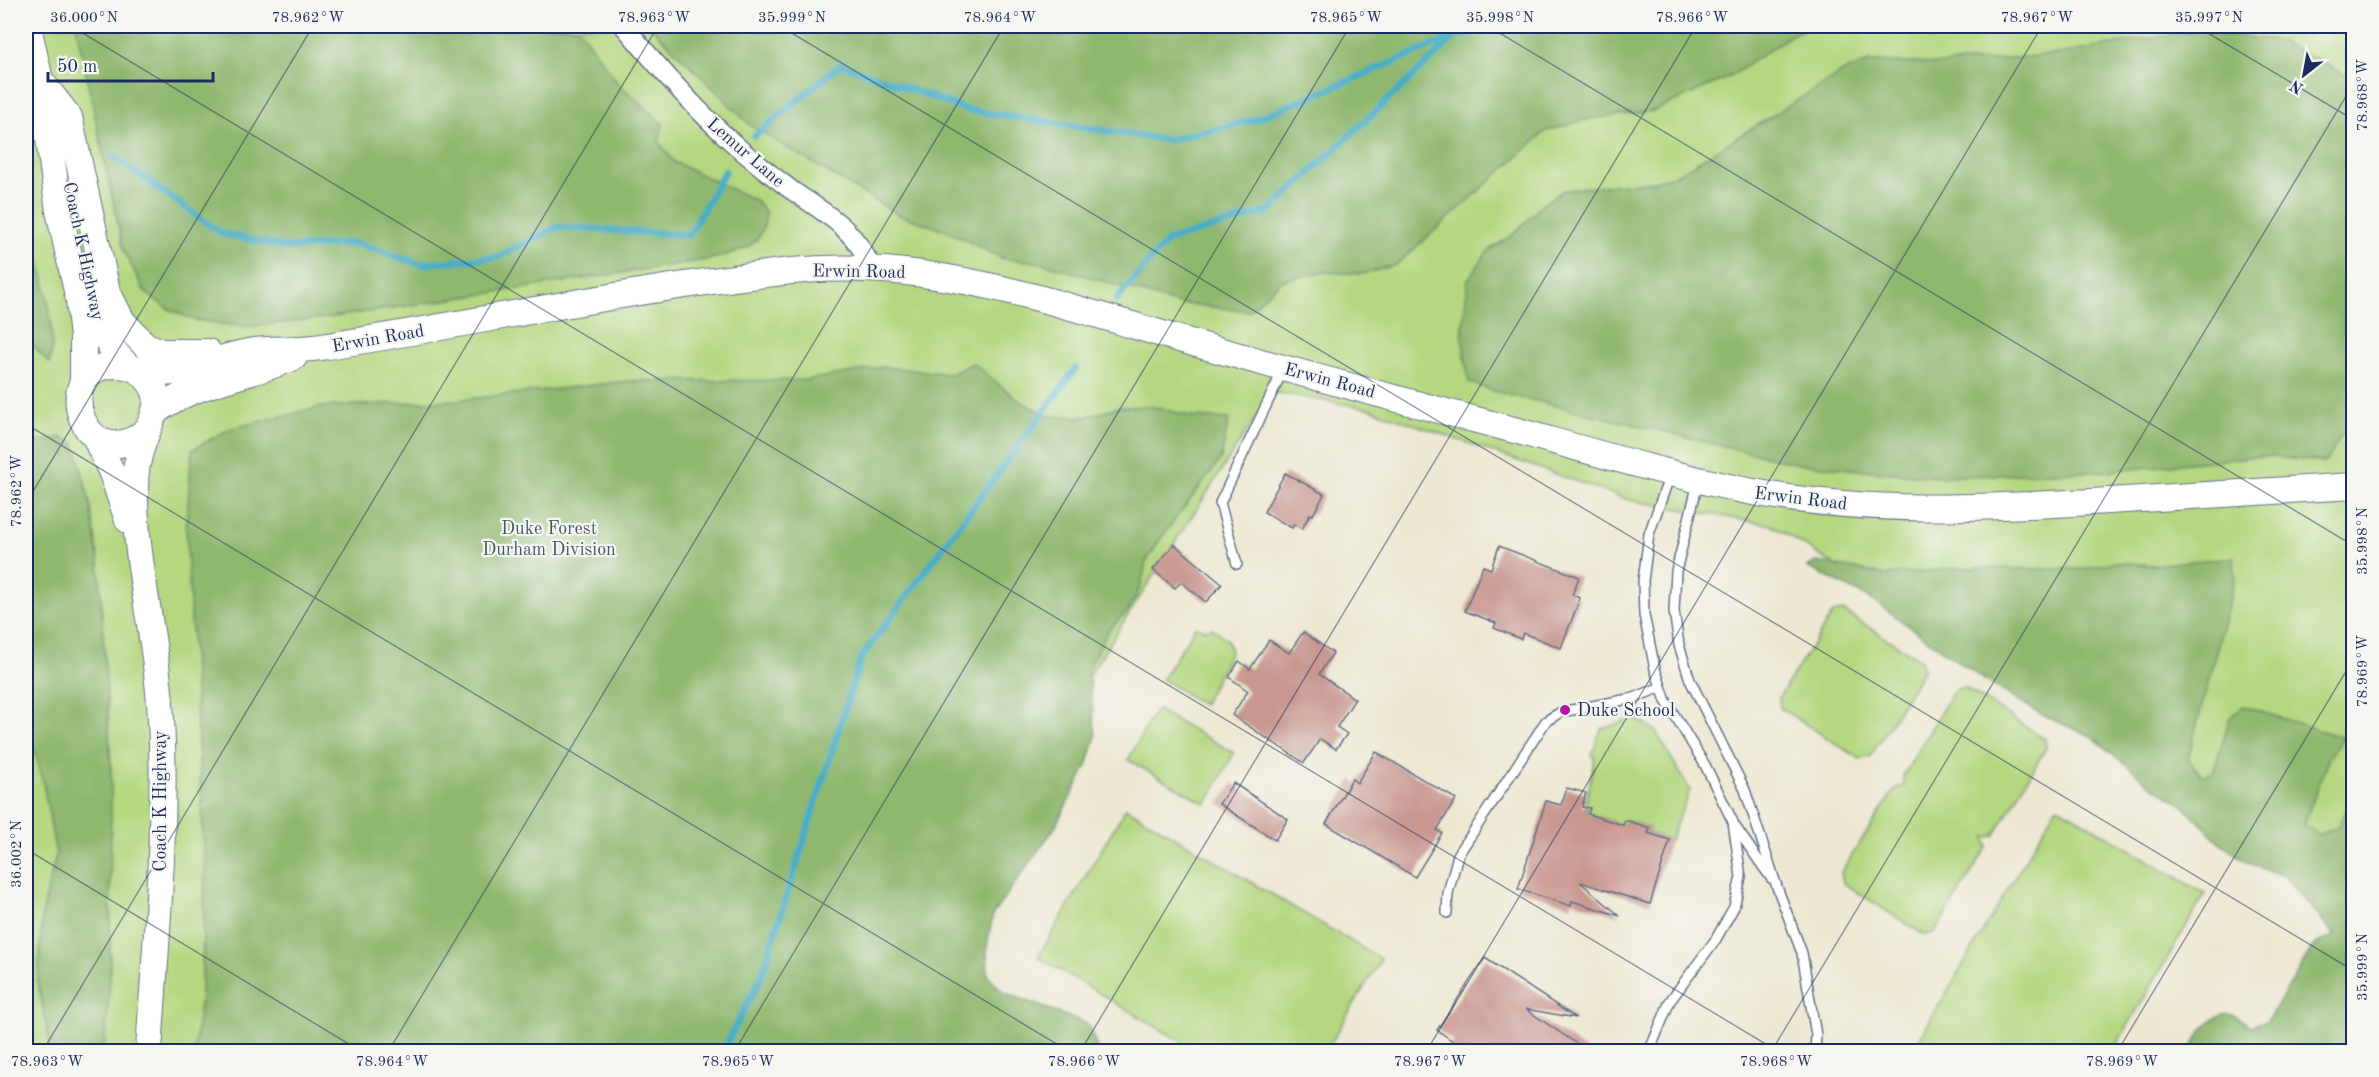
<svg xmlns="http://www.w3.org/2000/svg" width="2379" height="1077" font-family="'Old Standard TT',serif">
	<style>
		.green { fill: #b4d77f; stroke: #68836e; stroke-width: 1.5 }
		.forest { fill: #8fb86e; stroke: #557466; stroke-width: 1.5 }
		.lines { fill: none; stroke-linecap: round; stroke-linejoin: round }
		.stream { stroke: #47adc6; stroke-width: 7 }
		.building { fill: #c89790 }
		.lane-casing { stroke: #647086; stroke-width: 12 }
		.street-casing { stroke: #647086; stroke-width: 21 }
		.secondary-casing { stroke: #647086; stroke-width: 28 }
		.lane { stroke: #fff; stroke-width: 9 }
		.street { stroke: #fff; stroke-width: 18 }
		.secondary { stroke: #fff; stroke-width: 26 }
		.ticks { fill: none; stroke: #1b2f5e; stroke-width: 1.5; stroke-opacity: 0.45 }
		.poi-dot { fill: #b5179e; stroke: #f6f6f2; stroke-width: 2 }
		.labels { text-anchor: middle; stroke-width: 4.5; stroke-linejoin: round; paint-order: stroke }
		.street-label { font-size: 18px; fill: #1b2f5e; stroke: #f6f6f2 }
		.park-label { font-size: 18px; fill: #415966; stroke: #f6f6f2 }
		.poi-label { font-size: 18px; fill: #1b2f5e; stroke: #f6f6f2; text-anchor: start }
		.neatline { fill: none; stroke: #1b2f5e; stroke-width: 2 }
		.ticks-label { font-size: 15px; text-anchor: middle; fill: #1b2f5e }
	</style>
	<rect width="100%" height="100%" fill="#f6f6f2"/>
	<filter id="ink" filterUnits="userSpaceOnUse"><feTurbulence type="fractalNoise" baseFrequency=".0167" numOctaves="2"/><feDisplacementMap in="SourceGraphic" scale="12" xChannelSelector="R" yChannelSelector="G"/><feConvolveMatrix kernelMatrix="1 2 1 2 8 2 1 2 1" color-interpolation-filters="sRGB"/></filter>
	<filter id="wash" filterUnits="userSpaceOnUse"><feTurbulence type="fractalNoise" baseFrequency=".008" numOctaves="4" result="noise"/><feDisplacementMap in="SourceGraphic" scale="24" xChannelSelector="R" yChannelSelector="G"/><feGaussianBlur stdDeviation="1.35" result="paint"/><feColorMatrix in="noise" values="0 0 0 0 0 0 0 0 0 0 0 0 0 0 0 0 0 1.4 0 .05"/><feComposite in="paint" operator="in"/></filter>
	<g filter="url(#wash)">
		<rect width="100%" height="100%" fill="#ede8d1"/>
		<path class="green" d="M26,26H2353V895L1772,525L1629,500L1368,408L1272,392L847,1051H26Z
			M1843,611L1922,661L1923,671L1870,757L1860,759L1780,708L1779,697L1833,613Z
			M1196,626L1204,630L1212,628L1227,639L1231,651L1203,705L1162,679Z
			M1964,687L2045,739L2046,748L1994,836L1985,837L1987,847L1934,933L1924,935L1843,883L1841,872L1896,788L1904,786L1903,776L1954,690Z
			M1156,709L1234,753L1206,804L1128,760Z
			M1635,718L1655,730L1690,790L1670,840L1648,833L1650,828L1625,820L1623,825L1588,814L1589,809L1585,807L1595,756L1592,755L1601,729Z
			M2057,806L2205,894L2113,1051H1912Z
			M1126,808L1381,959L1326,1051H1197L1038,957Z"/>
		<path class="forest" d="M76,26H577L617,82L663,124L659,142L674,162L757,201L766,213C763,249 741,250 712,259L334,317L244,327L194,320L167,308L145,292L123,249Z
			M650,26H1812L1793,34L1731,76L1653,111L1589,119L1546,131L1396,265L1363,274L1322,272L1281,281L1249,311L1176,303L1042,263L1002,258L947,231L899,215L751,126Z
			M2200,30L2282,42L2353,78V431L2342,434L2326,462L2258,456L2110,471L1937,477L1799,464L1493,391L1469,382L1462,337L1468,279L1488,251L1514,234L1544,203L1564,190L1655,181L1678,174L1848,69L1870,62L1942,64L2059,54Z
			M26,204C34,239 61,332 49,363L26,337Z
			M973,363L1018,400L1048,416L1086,417L1118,407L1151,406L1193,417L1229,419L1221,459L1161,538L1146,562L1141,586L1129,609L1108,631L1088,669L1096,737L1087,766L1053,830L993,914L987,946L988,975L1003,992L1088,1024L1097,1047L1096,1051H194L201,996L205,870L186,527L192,450L229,429L321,407L459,400L629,381L806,380L883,367L951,374Z
			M59,437L74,442L90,502L99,563L111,766L110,982L104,1051H49V1039L38,983L42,916L56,854L42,776L26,723V445Z
			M2234,557L2235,579L2188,759L2202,776L2213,773L2230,718L2243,706L2344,738L2329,757L2304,824L2319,835L2338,826L2353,801V1051H2189C2198,1038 2212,1010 2233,1015C2238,1017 2245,1023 2250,1026L2267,1021L2315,944L2335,935L2285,877L2249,863L2221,844L2181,803L2153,787L2091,736L2046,717L1985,680L1869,598L1807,567L1817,562L1886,575L1957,568L2083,569L2114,562L2152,565Z"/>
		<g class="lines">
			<path class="stream" d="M755,136L841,64L968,110L1167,140L1254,120L1456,36L1502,26
				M113,156L221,233L288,248L356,243L420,264L498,257L557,227L689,235L725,171
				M1117,299L1167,241L1269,211L1452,40
				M722,1052L761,978L861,658L1076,368"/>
		</g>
		<g id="blocks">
			<path class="building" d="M1285,473L1324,494L1313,515L1310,514L1302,529L1294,524L1292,528L1264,512Z
				M1174,544L1222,584L1206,602L1181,582L1175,588L1153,570Z
				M1499,546L1579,577L1572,595L1580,598L1561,648L1523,633L1521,639L1494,628L1496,623L1465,611L1483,566L1491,569Z
				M1303,632L1333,653L1319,674L1355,699L1337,727L1347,734L1336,749L1320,739L1304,763L1232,715L1248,691L1229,677L1239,661L1250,669L1269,640L1289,653Z
				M1376,752L1456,799L1437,830L1442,833L1415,877L1326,824L1352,779L1357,783Z
				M1233,783L1288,819L1275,840L1219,804Z
				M1567,788L1586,793L1582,807L1590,808L1588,814L1623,825L1625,820L1650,828L1648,833L1670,840L1650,904L1580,882L1620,916L1572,901L1571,906L1518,889L1546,801L1561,805Z
				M1485,958L1576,1018L1525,1009L1589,1052H1447L1453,1041L1437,1030Z"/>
		</g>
	</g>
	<g filter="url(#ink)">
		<use href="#blocks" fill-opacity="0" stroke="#647086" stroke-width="1.5"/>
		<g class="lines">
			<defs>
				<path id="lane" d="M1698,483L1676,571L1674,611L1679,645L1690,680L1745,790L1777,887L1802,953L1816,1035L1815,1052
					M1237,564L1220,503L1283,370
					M1734,825L1771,878
					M1447,913L1448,893L1458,855L1546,721L1561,712L1634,698L1661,687
					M1649,1052L1670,1001L1716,939L1734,907L1741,877L1733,822L1705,765L1666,701L1655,669L1644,615L1643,581L1649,534L1670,475"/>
				<path id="street" d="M624,26C658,67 693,107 733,143C751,159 770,174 790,189C824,213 856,228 872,270"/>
				<path id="secondary" d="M28,26L42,90L59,211L79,300L83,337V383
					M40,80L69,117L107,291L122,321L145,345L161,352H208
					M90,290C95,319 106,347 128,366
					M138,370C170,397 153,412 143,443C138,456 135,472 135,487C134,559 155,631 160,703C168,819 156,936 149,1052
					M156,411C197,381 249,377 294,357
					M148,429C85,486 45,364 117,365C130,365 129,368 141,371C179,380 212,358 248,352C272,348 297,351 321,347C478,323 634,288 792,271C938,256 1073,310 1211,348C1313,377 1416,404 1518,431C1593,452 1667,474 1743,490C1864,515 1987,508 2109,501C2191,496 2272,491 2354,486
					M95,437L112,473L128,520"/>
			</defs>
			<use href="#lane" class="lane-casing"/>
			<use href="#street" class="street-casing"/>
			<use href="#secondary" class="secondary-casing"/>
			<use href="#lane" class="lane"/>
			<use href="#street" class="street"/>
			<use href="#secondary" class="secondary"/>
		</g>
	</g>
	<path class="ticks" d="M71,26L1779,1052M780,26L2354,971M1488,26L2354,546M2196,26L2354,120M26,424L1070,1052M26,503L313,26M26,849L362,1052M42,1052L658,26M388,1052L1004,26M734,1052L1350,26M1080,1052L1696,26M1426,1052L2042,26M1771,1052L2354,83M2117,1052L2354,658"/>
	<circle class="poi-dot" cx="1565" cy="710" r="6"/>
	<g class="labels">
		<g class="street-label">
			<text transform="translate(746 152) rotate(41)" y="6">Lemur Lane</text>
			<text transform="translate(84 251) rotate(78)" y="6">Coach K Highway</text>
			<text transform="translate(859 271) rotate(1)" y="6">Erwin Road</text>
			<text transform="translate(378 338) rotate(-10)" y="6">Erwin Road</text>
			<text transform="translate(1330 380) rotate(15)" y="6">Erwin Road</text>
			<text transform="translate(1801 498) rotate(7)" y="6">Erwin Road</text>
			<text transform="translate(160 801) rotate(-90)" y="6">Coach K Highway</text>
		</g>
		<g class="park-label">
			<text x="549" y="534">Duke Forest<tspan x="549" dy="21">Durham Division</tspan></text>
		</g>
		<g class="poi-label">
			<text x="1577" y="716">Duke School</text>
		</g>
	</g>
	<rect width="2379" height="1077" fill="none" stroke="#f6f6f2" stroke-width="66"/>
	<g transform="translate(2304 75) rotate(211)" stroke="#f6f6f2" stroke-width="4.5" paint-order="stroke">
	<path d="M0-4.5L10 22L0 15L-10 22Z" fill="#1b2f5e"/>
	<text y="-9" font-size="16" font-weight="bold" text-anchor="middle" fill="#1b2f5e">N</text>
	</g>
	<path d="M48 72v9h165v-9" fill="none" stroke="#1b2f5e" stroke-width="3"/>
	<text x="57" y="72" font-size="18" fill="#1b2f5e" stroke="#f6f6f2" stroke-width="4.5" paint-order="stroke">50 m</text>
	<rect x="33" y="33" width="2313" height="1011" class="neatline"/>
	<g class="ticks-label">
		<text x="84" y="22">36.000°N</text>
		<text x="308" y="22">78.962°W</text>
		<text x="654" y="22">78.963°W</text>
		<text x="792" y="22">35.999°N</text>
		<text x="1000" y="22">78.964°W</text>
		<text x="1346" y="22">78.965°W</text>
		<text x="1500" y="22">35.998°N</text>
		<text x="1692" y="22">78.966°W</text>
		<text x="2037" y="22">78.967°W</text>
		<text x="2209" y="22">35.997°N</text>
		<text transform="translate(2362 95) rotate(-90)" y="5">78.968°W</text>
		<text transform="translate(16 491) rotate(-90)" y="5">78.962°W</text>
		<text transform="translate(2362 541) rotate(-90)" y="5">35.998°N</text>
		<text transform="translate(2362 671) rotate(-90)" y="5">78.969°W</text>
		<text transform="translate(16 854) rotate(-90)" y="5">36.002°N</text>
		<text transform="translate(2362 967) rotate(-90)" y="5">35.999°N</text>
		<text x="47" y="1066">78.963°W</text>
		<text x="392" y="1066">78.964°W</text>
		<text x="738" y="1066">78.965°W</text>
		<text x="1084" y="1066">78.966°W</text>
		<text x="1430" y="1066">78.967°W</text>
		<text x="1776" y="1066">78.968°W</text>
		<text x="2122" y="1066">78.969°W</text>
	</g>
</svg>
